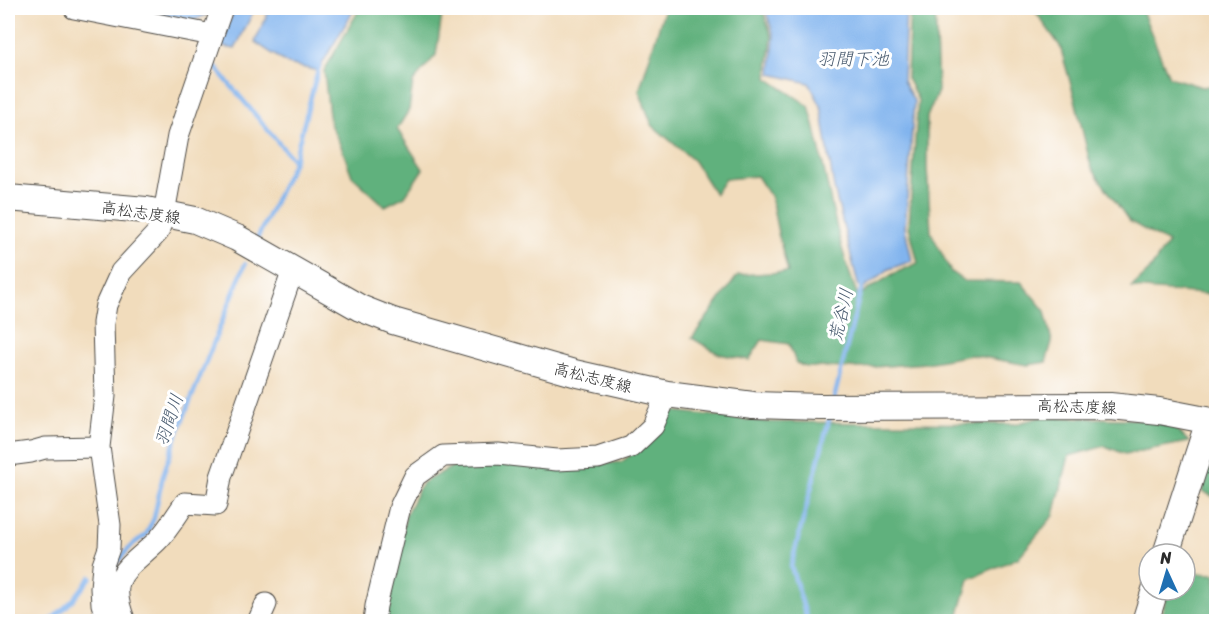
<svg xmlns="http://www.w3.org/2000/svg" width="1224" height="629" font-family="Sriracha,'Klee One',sans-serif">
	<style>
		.forest { fill: #61b17d; stroke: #466e54; stroke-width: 1.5 }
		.water { fill: #81b4ee; stroke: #56708c; stroke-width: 1.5 }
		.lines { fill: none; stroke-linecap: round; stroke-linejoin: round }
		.stream { stroke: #81b4ee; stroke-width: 4.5 }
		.minor-casing { stroke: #494641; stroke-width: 23 }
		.major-casing { stroke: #494641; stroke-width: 28 }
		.minor { stroke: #fff; stroke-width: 21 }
		.major { stroke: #fff; stroke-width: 26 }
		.labels { text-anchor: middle; stroke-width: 6; stroke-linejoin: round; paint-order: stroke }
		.street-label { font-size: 16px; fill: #2b2b2b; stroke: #fff }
		.water-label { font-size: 18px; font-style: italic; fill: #495b6f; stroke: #fff }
	</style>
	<rect width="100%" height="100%" fill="#fff"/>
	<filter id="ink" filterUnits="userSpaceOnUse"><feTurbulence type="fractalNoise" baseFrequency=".0167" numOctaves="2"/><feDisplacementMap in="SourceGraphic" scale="12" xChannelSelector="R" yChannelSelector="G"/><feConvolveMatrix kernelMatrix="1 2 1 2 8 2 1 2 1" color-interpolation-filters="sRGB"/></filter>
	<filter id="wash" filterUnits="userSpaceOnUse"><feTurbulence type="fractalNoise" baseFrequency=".008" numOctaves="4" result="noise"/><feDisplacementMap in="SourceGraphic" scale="24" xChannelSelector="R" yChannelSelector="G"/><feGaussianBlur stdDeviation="1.35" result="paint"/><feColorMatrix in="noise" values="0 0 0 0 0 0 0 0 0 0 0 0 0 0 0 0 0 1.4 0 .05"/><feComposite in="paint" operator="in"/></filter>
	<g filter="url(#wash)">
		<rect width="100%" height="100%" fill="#f1dcbc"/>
		<path class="forest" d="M360,8H443L436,55L413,82L409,110L397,129L423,169L405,196L385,206L352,176L341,146L330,124L324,71Z
			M665,8H762L772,37L767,78L809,106C827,169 833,235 858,296L893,274L918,263L909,226L918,100L907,78L910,8H935L938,91L927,117V168L931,232L951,272L964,281L1021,282L1045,311L1052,342L1046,362L1028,365L971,355L926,363L861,368L806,367L796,363L789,344L762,340L749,360L719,354L692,338L738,275L788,272L778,233L771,197L757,176L725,179L715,194L694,161L652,125L639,91Z
			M1033,8H1141L1169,77L1202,87L1216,85V295L1131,288L1149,271L1168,243L1129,221L1091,167L1075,99L1060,46Z
			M673,411L768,422L1015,424L1041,417L1167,420L1189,442L1125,454L1105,446L1069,456L1054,515L1018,558L969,579L957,621L384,622L406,514L422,483L459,463L579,466L621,462L650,441Z
			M1216,444V498L1202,491Z
			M1185,573L1216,574V621H1159L1169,590H1185Z"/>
		<path class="water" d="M114,8H211L209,14L192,21Z
			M235,8H255L235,49L219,46Z
			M270,8H355L318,71L288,64L255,42Z
			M765,8H906L903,81L914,101L905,228L912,261L889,269L862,290L858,284L834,188L821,106L809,83L771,74L774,36Z"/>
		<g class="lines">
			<path class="stream" d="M211,62L294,161
				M257,239L294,161L319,66
				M834,399L862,285
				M112,572L117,562L133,544L146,535L154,518L163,475L178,432L245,264
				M49,622L73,600L91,577
				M808,622L791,566L830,416"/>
		</g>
	</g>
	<g filter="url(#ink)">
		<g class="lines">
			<defs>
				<path id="minor" d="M74,8L212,35
					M8,455L31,452L45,448L99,447
					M108,622L102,604L101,588L103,565L109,548L110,525L99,447L105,396L103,323L106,305L121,272L158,232L164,213L178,136L222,8
					M125,622C106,575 126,571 157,541C168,530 176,516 185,503L216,505L221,477L293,270
					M258,622L266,604
					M374,622L376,606L400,507L415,476L443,456L498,454L557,460L598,458L631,447L653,426L667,394"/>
				<path id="major" d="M8,198L146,210L195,220L237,238L360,308L393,321L574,373L667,394L753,405L820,407L1110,406L1159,411L1216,422
					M1166,554L1209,421
					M1145,622L1155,590"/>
			</defs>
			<use href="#minor" class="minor-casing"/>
			<use href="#major" class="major-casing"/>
			<use href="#minor" class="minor"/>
			<use href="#major" class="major"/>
		</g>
	</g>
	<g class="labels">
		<g class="street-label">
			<text transform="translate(141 212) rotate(8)" y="6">高松志度線</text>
			<text transform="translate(593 377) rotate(14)" y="6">高松志度線</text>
			<text transform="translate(1077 406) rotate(2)" y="6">高松志度線</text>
		</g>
		<g class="water-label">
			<text x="853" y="65">羽間下池</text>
			<text transform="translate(841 315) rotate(-77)" y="6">荒谷川</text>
			<text transform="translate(169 420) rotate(-71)" y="6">羽間川</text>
		</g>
	</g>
	<rect width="1224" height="629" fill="none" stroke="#fff" stroke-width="30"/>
	<g transform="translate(1167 572) rotate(356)"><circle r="28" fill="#ffffff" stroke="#aaaaaa" stroke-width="1.5"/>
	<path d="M0-4.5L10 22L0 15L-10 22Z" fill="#1f6fb2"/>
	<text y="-9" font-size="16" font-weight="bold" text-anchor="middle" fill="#2b2b2b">N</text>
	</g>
</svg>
